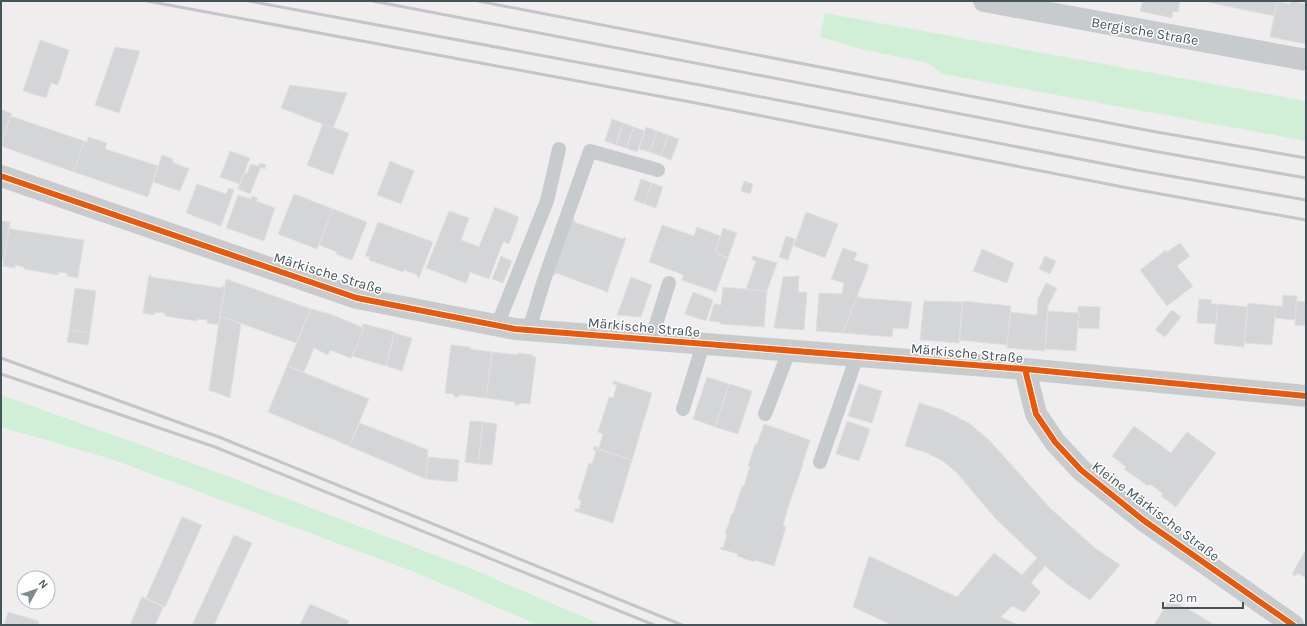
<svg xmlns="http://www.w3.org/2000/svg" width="1307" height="626" font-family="Karla,sans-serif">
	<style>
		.green { fill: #d1efd7 }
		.building { fill: #d4d5d7; stroke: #e0dfe1 }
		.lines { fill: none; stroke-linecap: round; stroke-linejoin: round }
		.lane { stroke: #c7cbcd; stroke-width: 14 }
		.street { stroke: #c7cbcd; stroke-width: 22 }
		.rail { stroke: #c3c5c7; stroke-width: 3 }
		.cycleway-casing { stroke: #fff; stroke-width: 8 }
		.cycleway { stroke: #e8590c; stroke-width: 6 }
		.labels { text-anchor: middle; stroke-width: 3; stroke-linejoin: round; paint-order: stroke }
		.street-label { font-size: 14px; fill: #44545b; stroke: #fff }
	</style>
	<rect width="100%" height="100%" fill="#efedee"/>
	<path class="green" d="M825,13L1306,101V141L943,74L928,63L865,50L820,37Z
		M1,395L211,470L477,571L602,625H538L412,571L111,459L1,427Z"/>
	<path class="building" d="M1143,1H1180L1178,12L1173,11L1172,18L1140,11Z
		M1208,1H1277L1274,16L1207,2Z
		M1291,1L1306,4V44L1270,37L1277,2L1290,4Z
		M40,40L69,50L58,85L51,83L46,98L23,91Z
		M115,47L140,51L119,113L95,105Z
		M290,85L347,93L333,128L281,108Z
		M1,109L12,114L1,144Z
		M10,116L84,141L74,172L1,146Z
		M612,119L623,123L616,145L605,141Z
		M623,123L634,127L626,148L616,145Z
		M323,124L349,133L333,175L307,165Z
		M634,127L645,131L637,152L626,148Z
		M646,127L657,131L650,152L639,149Z
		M657,131L668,135L661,156L650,152Z
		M668,135L679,139L671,160L661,156Z
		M88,137L107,143L105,149L158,166L148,197L74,172L84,141L87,142Z
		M230,151L250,158L240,184L220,177Z
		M162,155L173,159L172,162L189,169L180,191L153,182Z
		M390,161L414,171L401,204L377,195Z
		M260,163L266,165L265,169L261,167L250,194L238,189L244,173L247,174L251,164L258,166Z
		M641,179L652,183L644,204L634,200Z
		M744,181L753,184L750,194L741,191Z
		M652,183L663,187L656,208L644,204Z
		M197,184L226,194L229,188L234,190L221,226L186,213Z
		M294,194L333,209L317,249L278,234Z
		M238,195L251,199L252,196L258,198L256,201L275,208L264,241L226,228Z
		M495,207L519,217L509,244L503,242L489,279L470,272L466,283L426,268L449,211L469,218L461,240L479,247Z
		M333,209L367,222L352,260L336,254L337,252L319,245Z
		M806,212L838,224L825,258L794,246Z
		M572,219L575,220L574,222L623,239L624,237L626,238L607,293L605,292V291L556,273L555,275L553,274Z
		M1,221L8,222L10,221L4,260H1Z
		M378,222L433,242L419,278L417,277L418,275L404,270L403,272L369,260L370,257L365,256Z
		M662,225L694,236L697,227L720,236L715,253L728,258L716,292L682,280L684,275L649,262Z
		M9,228H11V229L83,240V239H84L78,278L67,276V273L58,272V275L24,269V267L15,265V268L3,266Z
		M723,228L737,233L728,258L715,253Z
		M786,236L795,239L788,260L779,257Z
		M1180,243L1190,256L1177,266L1193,286L1167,306L1140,270L1166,250L1167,252Z
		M843,248L857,253L854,260L869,265L843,333L816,331L819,293L842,294L844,283L831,279Z
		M982,249L1014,263L1007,283L973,271Z
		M501,256L512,261L503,283L492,279Z
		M753,256L777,263L767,291L746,289L756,261L751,259Z
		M1045,256L1056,261L1050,274L1039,269Z
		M149,275H151V277L222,288L223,286L225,287L219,325L207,323V320L198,319L197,321L165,316V313L155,312L154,315L143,313Z
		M799,276L798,292H807L804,330L774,328L783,277Z
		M631,277L652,285L641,317L617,315Z
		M226,279L311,309L296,343L220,316Z
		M1046,283L1057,288L1048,306L1045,351L1007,348L1010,312L1037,315L1038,299Z
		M723,287L767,291L764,327L720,324V322L709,321L714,304L721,305Z
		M75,288L96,291L90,333L69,330Z
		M693,292L713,300L706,321L685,314Z
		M1283,295L1297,296L1295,320L1275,318L1276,306H1282Z
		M857,296L861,298L912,302L908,329L893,328L892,337L843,333Z
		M1199,299L1212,300L1211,304H1218L1216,324L1197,323Z
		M924,301L963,302L959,343L920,340Z
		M963,301L1011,306L1007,345L959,340Z
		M1296,301L1306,302V326L1295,325Z
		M1248,303L1276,306L1272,345L1244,343Z
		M1218,304L1248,307L1244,347L1214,344Z
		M1078,306L1100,307L1099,329L1078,328L1079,313H1078Z
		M311,309L330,314L364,328L351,358L330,350L328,355L314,348L304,372L287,366Z
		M1172,310L1181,317L1165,337L1155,330Z
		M1048,311L1079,313L1076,351L1045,349Z
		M220,316L241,324L230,398L209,390Z
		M363,324L395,332L386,366L352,356L364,328H362Z
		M69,330L90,333L88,345L67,342Z
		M394,333L412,338L402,371L386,366Z
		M451,345L470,347V349L492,352L486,398L461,395L456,398L453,394L445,393Z
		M492,352L518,355V353L533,355V357H536L530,404L522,403L516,406L514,402L486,398Z
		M287,366L369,399L349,446L268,412Z
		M707,377L729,384L715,427L693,419Z
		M614,381L652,393L632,460L594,448V446L599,448L603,434L598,432L609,397L613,398L617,385L613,384Z
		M729,384L752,391L738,434L715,427Z
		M859,384L882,391L872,423L848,416Z
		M919,403L943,410L969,423L990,441L1050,508L1095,548L1120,565L1090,600L1067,584L1045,566L1031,583L1041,592L1024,612L1012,606L1001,617L1018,625H892L853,607L869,556L957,597L994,553L1022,575L1037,558L995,518L957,473L943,461L925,452L905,446Z
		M470,421L483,422L478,464L465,462Z
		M847,421L870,429L859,461L836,454Z
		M483,422L497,424L492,465L478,464Z
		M360,423L428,450L426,479L349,446Z
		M764,424L810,440L802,465H803L790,501L783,526L786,527L774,566L754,560V562L737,556L738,554L720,549L721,547L723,548L727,535L725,534L732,513L733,514L742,486H744L750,467L748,466L755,444H757Z
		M1134,426L1171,453L1187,432L1216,453L1176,507L1161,496L1163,494L1150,484L1148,486L1124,469L1126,467L1112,456Z
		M594,448L632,460L613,523L575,511V508L579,510L581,500L578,499L589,463L592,464L596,451L593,450Z
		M428,457L459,460L457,482L426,479Z
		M182,517L202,525L165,607L146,598Z
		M234,535L252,543L214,625H192Z
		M1306,549V578L1297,573L1296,576L1292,574Z
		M142,597L163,607L155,625H130Z
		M1170,599L1195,613L1214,625H1154Z
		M310,604L349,621L347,625H300Z
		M8,612L39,621L38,625H4Z"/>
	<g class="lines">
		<path class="lane" d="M497,326L547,201L559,149
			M529,330L544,280L590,151L658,170
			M651,340L669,283
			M683,409L703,344
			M765,414L789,351
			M820,462L857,356"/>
		<path class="street" d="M984,1L1306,60
			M1,176L357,298L515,329L1025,369L1306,396
			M1025,369L1036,414L1055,442L1081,470L1143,520L1293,625"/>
		<path class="rail" d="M147,1L696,103L1133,189L1306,220
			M249,1L700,85L1136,170L1306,200
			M373,1L1153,151L1306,178
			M478,1L1151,131L1306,158
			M1,358L219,437L682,625
			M1,374L215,447L654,625"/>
		<defs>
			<path id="cycleway" d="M1,176L357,298L515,329L1025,369L1306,396
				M1025,369L1036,414L1055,442L1081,470L1143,520L1293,625"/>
		</defs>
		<use href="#cycleway" class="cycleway-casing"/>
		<use href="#cycleway" class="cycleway"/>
	</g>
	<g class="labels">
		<g class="street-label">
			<text transform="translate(1145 31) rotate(10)" y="5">Bergische Straße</text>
			<text transform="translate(328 273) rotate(17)" y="5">Märkische Straße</text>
			<text transform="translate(644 327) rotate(5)" y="5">Märkische Straße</text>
			<text transform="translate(967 353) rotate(5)" y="5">Märkische Straße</text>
			<text transform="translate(1156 511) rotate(37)" y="5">Kleine Märkische Straße</text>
		</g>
	</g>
	<rect width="1307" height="626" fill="none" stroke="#44545b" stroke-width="4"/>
	<g transform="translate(36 590) rotate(50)"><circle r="19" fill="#ffffff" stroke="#b4bbbd"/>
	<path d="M0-3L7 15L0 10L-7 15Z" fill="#808a8e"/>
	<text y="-6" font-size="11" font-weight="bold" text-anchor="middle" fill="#44545b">N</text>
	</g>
	<path d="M1163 602v6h80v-6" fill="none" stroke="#44545b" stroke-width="2"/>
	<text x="1169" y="602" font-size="12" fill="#44545b" stroke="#ffffff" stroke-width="3" paint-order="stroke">20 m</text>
</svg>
